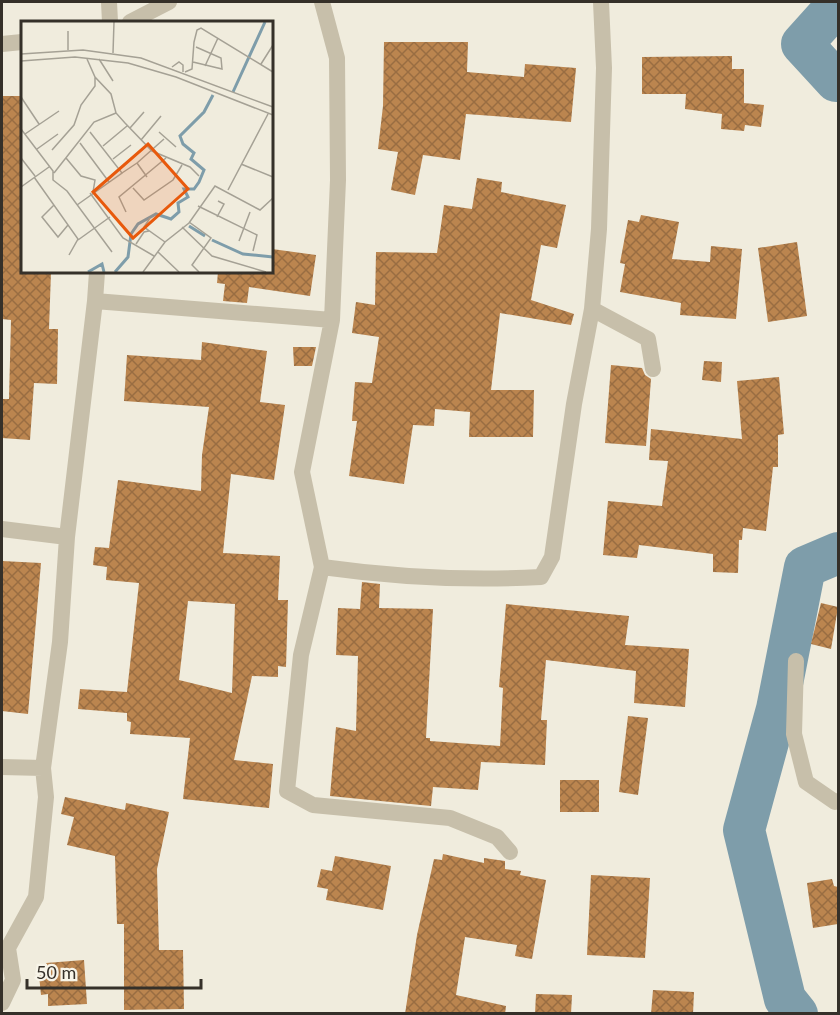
<svg xmlns="http://www.w3.org/2000/svg" width="840" height="1015" font-family="Lato,sans-serif">
	<style>
		.lines { fill: none; stroke-linecap: round; stroke-linejoin: round }
		.river { stroke: #7e9daa; stroke-width: 42 }
		.building { fill: url(#building-cross-hatch); fill-rule: evenodd }
		.minor { stroke: #c7bfaa; stroke-width: 16 }
		.inset-river { fill: none; stroke: #7e9daa; stroke-width: 3 }
		.inset-road { fill: none; stroke: #a5a195; stroke-width: 1.5 }
		.view { fill: #e8590c; fill-opacity: 0.15; stroke: #e8590c; stroke-width: 3 }
		.inset-edge { fill: none; stroke: #353029; stroke-width: 3 }
	</style>
	<defs>
		<pattern id="building-cross-hatch" width="8" height="8" patternUnits="userSpaceOnUse" patternTransform="scale(1.5)"><rect width="8" height="8" fill="#bb854f"/><path d="M0 0l8 8M0 8l8-8" fill="none" stroke="#996d42"/></pattern>
	</defs>
	<rect width="100%" height="100%" fill="#f0ecdd"/>
	<g class="lines">
		<path class="river" d="M838,4L802,44L836,81H838
			M797,1014L785,999L744,830L777,709L805,567L838,553"/>
	</g>
	<path class="building" d="M384,42H468L467,72L524,77L525,64L576,68L571,122L466,114L460,160L423,155L415,195L391,190L398,152L378,149L383,106Z
		M732,56V69H744V103L764,105L761,127L745,125L744,131L721,129L722,114L685,109L686,94H642V57Z
		M2,96H22V272H51L49,329H58L57,384L34,383L30,440L2,438V399H9L11,320L2,319Z
		M477,178L502,182L501,192L566,205L557,248L541,245L531,300L574,314L571,325L500,313L491,390H534L533,437H469L470,412L435,409L434,426L413,425L404,484L349,476L357,421H352L355,382L372,383L379,337L352,333L356,302L375,305L376,252L437,253L444,205L472,209Z
		M641,215L679,222L672,259L710,262L711,246L742,249L736,319L680,315L681,303L620,292L625,264L620,263L628,220L639,222Z
		M797,242L807,316L768,322L758,248Z
		M272,249L316,255L310,296L249,287L247,303L223,301L225,284L217,283L218,272H272Z
		M202,342L267,351L260,402L285,405L274,480L231,474L223,553L280,556L278,600H288L286,667L278,666V677L252,676L234,760L273,764L269,808L183,799L190,738L130,734L131,722L127,721V713L78,709L80,689L127,692L139,583L106,580L107,567L93,565L95,547L109,548L118,480L201,491L202,455L209,407L124,401L127,355L201,360ZM188,601L235,604L232,693L179,680Z
		M293,347H316L312,366H294Z
		M704,361L722,362L721,382L702,380Z
		M611,365L642,368L645,375L651,379L646,446L605,443Z
		M779,377L784,434L778,435V467H773L766,531L743,528L742,540H739L738,573L713,572V554L639,545L637,558L603,555L608,501L662,506L668,461L649,460L651,429L742,439L737,381Z
		M2,561L41,563L28,714L2,711Z
		M362,582L380,584L379,608L433,609L426,738H430V741L500,746L503,688L499,687L506,604L629,616L625,645L689,649L685,707L634,703L636,671L546,660L541,720H547L545,765L481,762L478,790L433,787L431,806L330,796L336,727L356,731L358,656L336,655L338,608L360,609Z
		M821,603L838,607L831,649L811,644Z
		M628,716L648,718L638,795L619,792Z
		M560,780H599V812H560Z
		M65,797L125,810L126,803L169,812L157,869L159,950H183L184,1009L124,1010V924H117L115,856L67,845L74,817L61,814Z
		M443,854L484,863V858L505,861V869L521,871L520,875L546,880L532,959L515,956L517,945L465,937L456,995L506,1006L505,1014H405L417,935L434,859L442,860Z
		M335,856L391,866L383,910L326,900L328,889L317,887L321,869L332,871Z
		M591,875L650,878L645,958L587,955Z
		M832,879L834,886L838,887V924L813,928L807,883Z
		M84,960L87,1004L48,1006V994L41,995L39,975H47L46,963Z
		M653,990L694,992L693,1014H651Z
		M536,994L572,995L571,1014H535Z"/>
	<g class="lines">
		<path class="minor" d="M109,2L110,22
			M322,2L337,58L338,180L332,320L302,472L322,567L301,655L287,791L313,805L450,818L497,837L510,852
			M130,22L169,2
			M2,44L22,42
			M97,272L95,301L332,320
			M592,309L648,339L653,369
			M2,529L67,537L60,642L43,768L46,797L36,897L8,948L13,980L2,1003
			M67,537L95,301
			M322,567C394,577 469,581 541,577L552,557L574,404L592,309L599,229L604,68L601,2
			M796,661L794,734L806,782L835,802L838,801
			M2,767L43,768"/>
	</g>
	<g transform="translate(21 21)">
		<rect width="252" height="252" fill="#f0ecdd"/>
		<path class="inset-river" d="M212,71L244,1M168,205L184,215M191,219L222,233L252,236M67,251L81,243L83,251M94,251L107,236L110,213L117,203L135,193L150,198L158,191L157,182L167,176L163,168H173L178,161L183,149L170,138L173,132L162,123L159,115L183,91L192,74"/>
		<path class="inset-road" d="M47,10V29M92,32L93,1M0,33L62,29L120,37L252,86M66,38L74,56L90,73L95,92L104,102L131,130L169,146L178,155M78,38L92,60M0,40L54,36L107,42L155,56L252,94M172,41L201,48L200,37L175,26M240,43L252,24M184,45L197,17M151,46L158,41L162,44V51M164,51L171,48L173,21L176,9L180,7L252,51M0,76L18,103M109,107L123,91M0,108L32,150V159L46,170L91,231M138,111L155,126M4,113L38,90M120,119L140,95M59,122L88,161M82,125L106,105M16,128L37,113M31,129L53,104L60,84L74,65V56M0,137L14,155M45,137L60,155L74,159L72,171M92,138L110,124M220,143L252,156M33,152L73,101L95,92M101,152L116,142M13,156L57,218L48,234M126,156L116,142L143,118M0,166L28,146M112,167L123,179L152,159L161,144M207,169L247,93M69,172L102,217L133,235M33,184L21,196L37,216L47,204M56,184L101,152L69,111M177,185L236,214L232,230M105,191L98,176L145,137M196,196L203,183L197,180M129,197L123,206L144,221M168,201L190,217L171,244L178,251M161,206L191,235L245,251M57,219L89,196M218,220L229,191M115,223L123,211L128,210M137,231L158,251M122,251L144,221L168,202L194,165L239,189L252,177"/>
		<path class="view" d="M127,123L167,168L112,217L72,171Z"/>
		<rect width="252" height="252" class="inset-edge"/>
	</g>
	<rect width="840" height="1015" fill="none" stroke="#353029" stroke-width="6"/>
	<path d="M27 979v9h174v-9" fill="none" stroke="#353029" stroke-width="3"/>
	<text x="36" y="979" font-size="18" fill="#353029" stroke="#f8f5e9" stroke-width="4.5" paint-order="stroke">50 m</text>
</svg>
